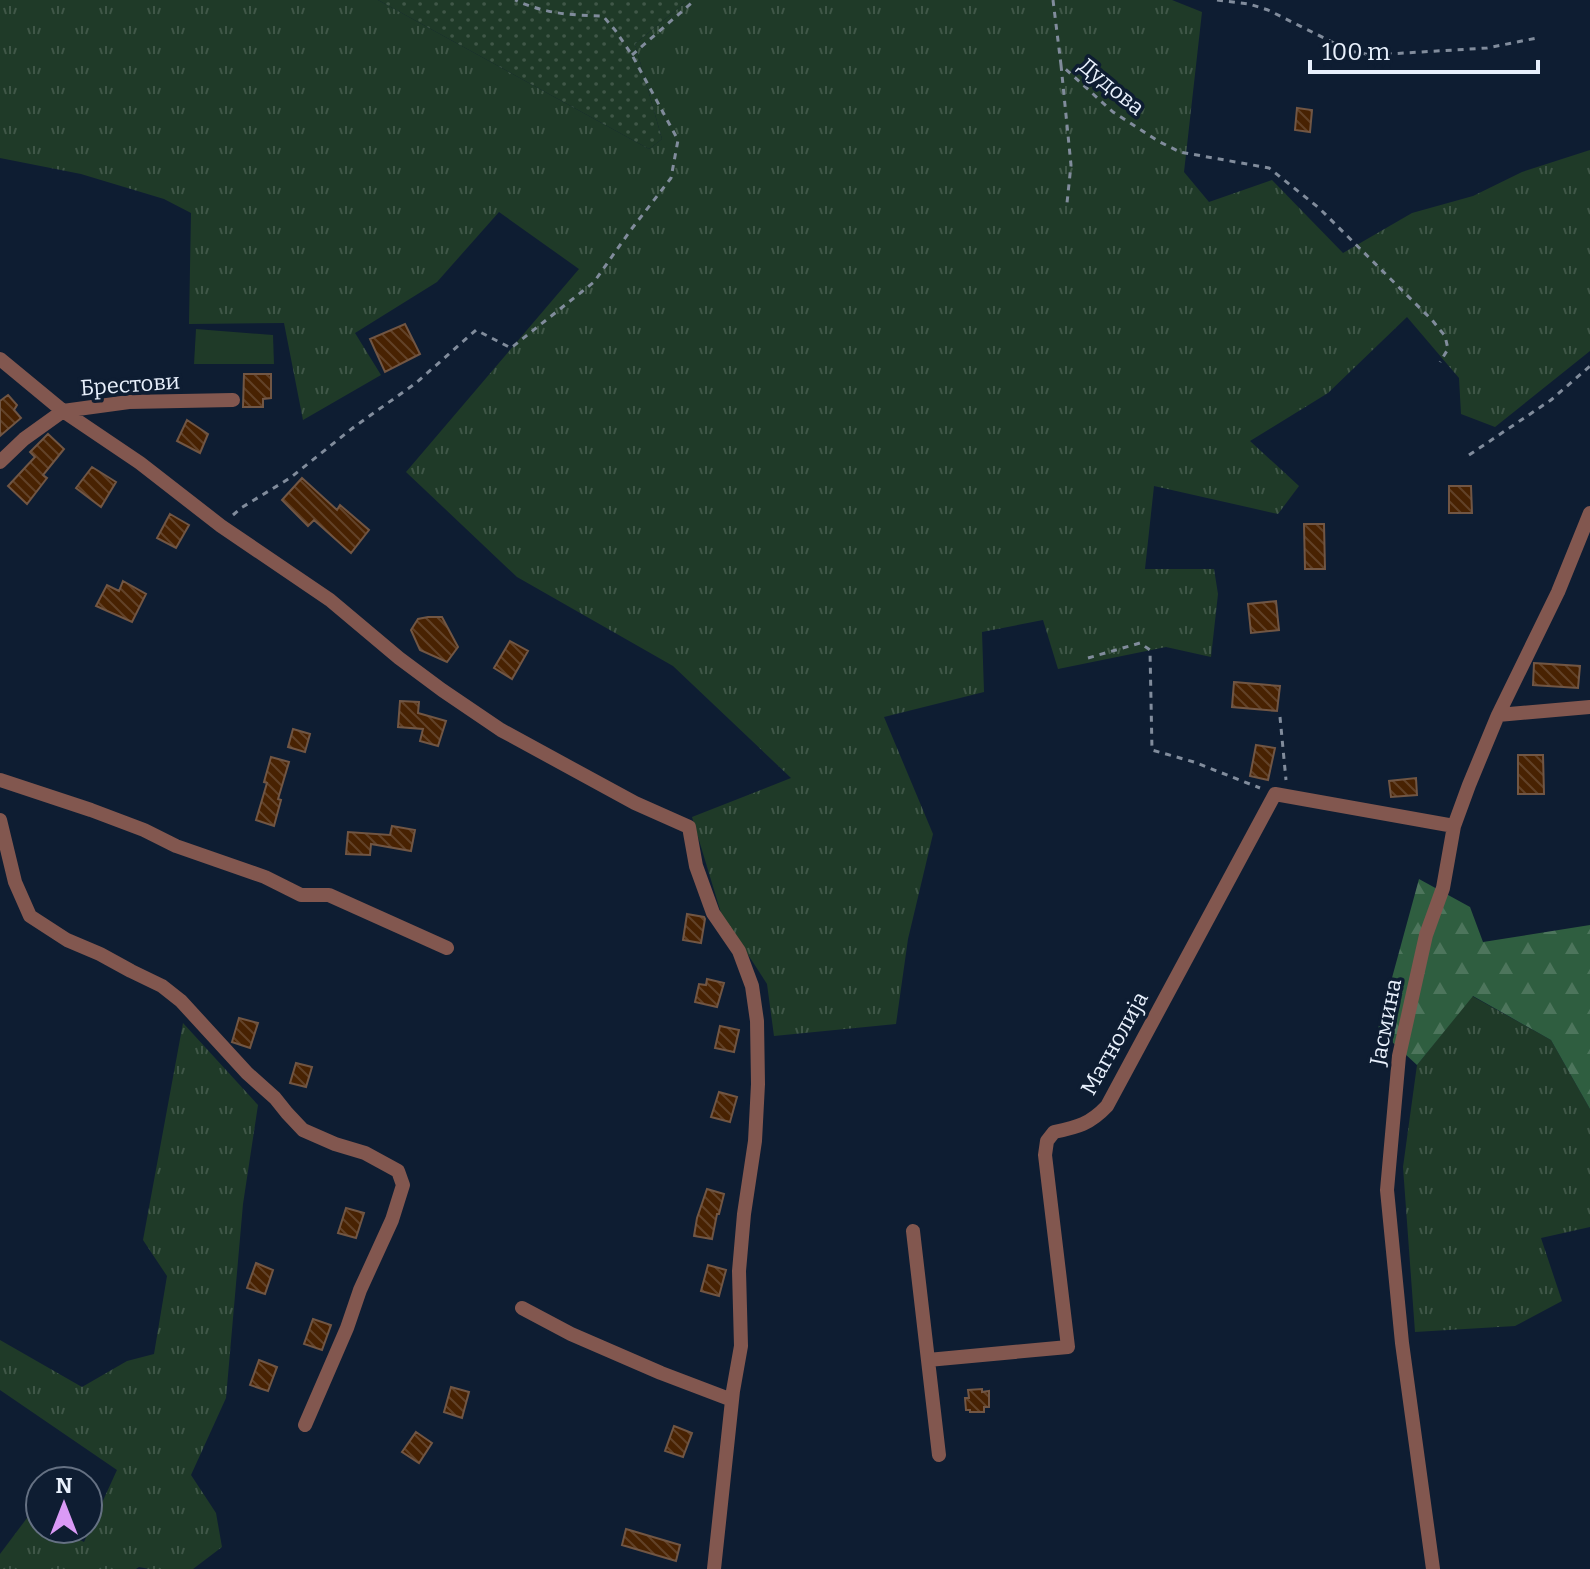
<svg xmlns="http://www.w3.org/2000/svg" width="1590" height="1569" font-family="Bitter,serif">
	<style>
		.grass { fill: url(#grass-tufts) }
		.forest { fill: url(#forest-firs) }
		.park { fill: #1f3a28 }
		.garden { fill: url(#garden-dots) }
		.building { fill: url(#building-back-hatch); stroke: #715644; stroke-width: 2 }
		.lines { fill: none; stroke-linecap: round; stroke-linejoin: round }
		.path { stroke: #818c9c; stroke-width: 3; stroke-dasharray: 6 6; stroke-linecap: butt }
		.street { stroke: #82574f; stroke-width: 14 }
		.labels { text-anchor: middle; stroke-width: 7; stroke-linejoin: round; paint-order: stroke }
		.street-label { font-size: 22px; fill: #e8f0fc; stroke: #0e1d32 }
	</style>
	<defs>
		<pattern id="grass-tufts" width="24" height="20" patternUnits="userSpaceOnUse" patternTransform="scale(2)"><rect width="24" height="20" fill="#1f3a28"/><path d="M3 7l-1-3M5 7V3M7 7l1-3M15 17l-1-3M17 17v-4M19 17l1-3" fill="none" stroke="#405748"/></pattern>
		<pattern id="forest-firs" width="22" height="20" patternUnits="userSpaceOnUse" patternTransform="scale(2)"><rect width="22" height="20" fill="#2f5e40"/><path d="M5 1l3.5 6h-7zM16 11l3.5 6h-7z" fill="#4d755c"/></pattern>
		<pattern id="garden-dots" width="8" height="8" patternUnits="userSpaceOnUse" patternTransform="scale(2)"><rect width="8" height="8" fill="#1f3a28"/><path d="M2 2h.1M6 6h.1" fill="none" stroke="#405748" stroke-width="1.8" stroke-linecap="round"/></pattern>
		<pattern id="building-back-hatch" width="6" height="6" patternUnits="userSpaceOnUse" patternTransform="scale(2)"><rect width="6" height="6" fill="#482202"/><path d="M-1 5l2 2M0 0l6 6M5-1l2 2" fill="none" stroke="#624228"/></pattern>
	</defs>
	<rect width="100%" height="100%" fill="#0e1d32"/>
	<path class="grass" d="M0,0H378L649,149L662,139L635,44L688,0H1172L1202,12L1184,172L1209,202L1272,180L1343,253L1412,213L1473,196L1522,172L1590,150V351L1495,427L1461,414L1459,378L1407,317L1328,393L1250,441L1299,486L1278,514L1154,486L1145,569H1214L1218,594L1211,657L1166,647L1058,669L1043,620L982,632L984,692L884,717L933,834L908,939L896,1024L774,1036L767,984L721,913L692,817L791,778L673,666L517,577L406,472L579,269L499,212L437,282L355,333L381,375L303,420L284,323L189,324L191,213L164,199L81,174L0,158Z
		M1472,996L1551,1040L1590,1109V1227L1541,1238L1562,1301L1515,1326L1415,1332L1403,1167L1417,1065Z
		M183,1023L258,1105L243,1204L226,1398L191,1475L216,1513L222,1547L193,1569H149L139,1567L136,1569H0V1554L30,1514L40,1519V1529H58L84,1542L117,1470L0,1390V1340L82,1387L127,1361L154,1354L167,1276L143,1240Z"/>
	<path class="forest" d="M1419,879L1470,907L1483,942L1590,925V1109L1551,1040L1473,996L1417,1065L1378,1029Z"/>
	<path class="park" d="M196,329L273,335L274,364H194Z"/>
	<path class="garden" d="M378,0H688L635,44L662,139L649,149Z"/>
	<path class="building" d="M1297,108L1312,110L1310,132L1295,130Z
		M405,324L420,354L385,372L370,339Z
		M244,374H271V398L263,399V407H243Z
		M8,395L17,405L14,410L21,418L0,436V401Z
		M187,420L208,434L200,453L177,441Z
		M48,434L64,449L43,475L47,478L27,504L8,486L35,457L30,452Z
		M92,467L116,482L101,507L76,488Z
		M302,478L337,510L340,505L369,530L351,553L314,520L308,526L282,500Z
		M1449,486H1471L1472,513H1449Z
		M170,514L189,525L176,548L157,538Z
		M1304,524H1324L1325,569H1305Z
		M123,581L146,594L132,622L96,606L107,585L119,591Z
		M1276,601L1279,630L1251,633L1248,604Z
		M428,617H442L458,647L447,662L420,650L411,630L418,619Z
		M510,641L528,651L512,679L494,668Z
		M1534,663L1580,666L1578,688L1533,685Z
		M1234,682L1280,686L1277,711L1232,707Z
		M400,701L419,702L418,713L446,721L438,746L420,741L423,729L398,727Z
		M293,729L310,734L305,752L288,747Z
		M1256,745L1275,748L1268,780L1250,776Z
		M1518,755H1543L1544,794H1518Z
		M271,757L289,762L278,799L281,800L274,826L256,820L267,783L264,782Z
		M1416,778L1417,795L1391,797L1389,781Z
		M392,826L415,830L411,851L371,844L370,855L346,854L348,832L390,835Z
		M687,914L704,917L705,919L701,943L683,940Z
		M707,979L724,983L717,1007L695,1002L699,984L706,985Z
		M239,1018L258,1023L250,1048L232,1042Z
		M720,1026L739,1030L734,1052L715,1048Z
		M296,1063L312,1067L306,1087L290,1083Z
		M719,1092L737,1097L730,1122L711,1117Z
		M707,1189L724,1194L719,1214H717L712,1239L694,1236L697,1218Z
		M346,1208L364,1213L356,1238L338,1233Z
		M256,1263L273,1270L265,1294L247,1288Z
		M708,1265L726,1270L719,1296L701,1291Z
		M313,1319L331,1325L322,1350L304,1344Z
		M259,1360L277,1367L268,1391L250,1385Z
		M451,1387L469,1392L462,1418L444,1412Z
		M982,1389V1392L989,1391V1407H984V1412H970V1410H966L965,1398H969L968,1390Z
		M674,1426L692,1433L683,1457L665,1451Z
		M416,1432L432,1443L419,1463L402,1452Z
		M626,1529L680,1545L676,1561L622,1545Z"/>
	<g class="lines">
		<path class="path" d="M1053,0L1061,65L1113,112L1158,141L1180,152L1269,168L1319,208L1432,320L1445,336L1448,349L1440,362
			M1217,0L1249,4L1268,10L1350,51L1371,55L1487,48L1537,38
			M632,55L695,0
			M1061,65L1071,165L1067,203
			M1469,455L1551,400L1590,366
			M233,515L241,508L290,478L354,427L416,383L476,330L511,348L594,282L630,231L671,178L678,140L632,55L615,30L603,16C569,15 546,14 515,0
			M1088,658L1140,643L1150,650L1152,750L1194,762L1260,788
			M1280,717L1286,780"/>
		<path class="street" d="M0,359L63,411L140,463L221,526L330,600L399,658L442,690L501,730L635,803L689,827L696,866L713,913L739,951L752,986L757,1021L758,1084L755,1141L744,1214L739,1271L741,1346L733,1391L714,1569
			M0,462L24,439L63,411L129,402L233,400
			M1498,715L1590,707
			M0,780L91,810L144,830L176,846L265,877L301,895H329L447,948
			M0,820L15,882L30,916L67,940L100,954L131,971L162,986L181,1001L247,1073L275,1098L287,1113L303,1130L335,1144L365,1153L398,1171L403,1185L392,1220L360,1290L347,1328L305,1425
			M913,1231L939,1455
			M522,1308L571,1334L661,1373L732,1400
			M928,1360L1068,1347L1045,1155L1047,1141L1054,1132C1078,1127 1090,1124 1107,1106L1275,794L1454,826
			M1433,1569L1402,1343L1387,1190L1399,1056L1426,935L1443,888L1454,826L1469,785L1498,715L1558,592L1590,513"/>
	</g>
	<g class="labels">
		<g class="street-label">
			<text transform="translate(1112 86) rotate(39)" y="8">Дудова</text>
			<text transform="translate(130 384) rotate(-4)" y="8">Брестови</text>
			<text transform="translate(1385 1022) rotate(-79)" y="8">Јасмина</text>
			<text transform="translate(1114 1043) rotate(-61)" y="8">Магнолија</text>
		</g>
	</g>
	<g transform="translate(64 1505)"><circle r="38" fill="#0e1d32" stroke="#657183" stroke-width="2"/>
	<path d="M0-6L14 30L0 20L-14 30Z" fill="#da9af6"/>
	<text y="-12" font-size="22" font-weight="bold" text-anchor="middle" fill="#e8f0fc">N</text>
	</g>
	<path d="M1310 60v12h228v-12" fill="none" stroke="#e8f0fc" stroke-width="4"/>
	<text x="1322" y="60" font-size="24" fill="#e8f0fc" stroke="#0e1d32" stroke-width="6" paint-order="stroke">100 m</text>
</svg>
